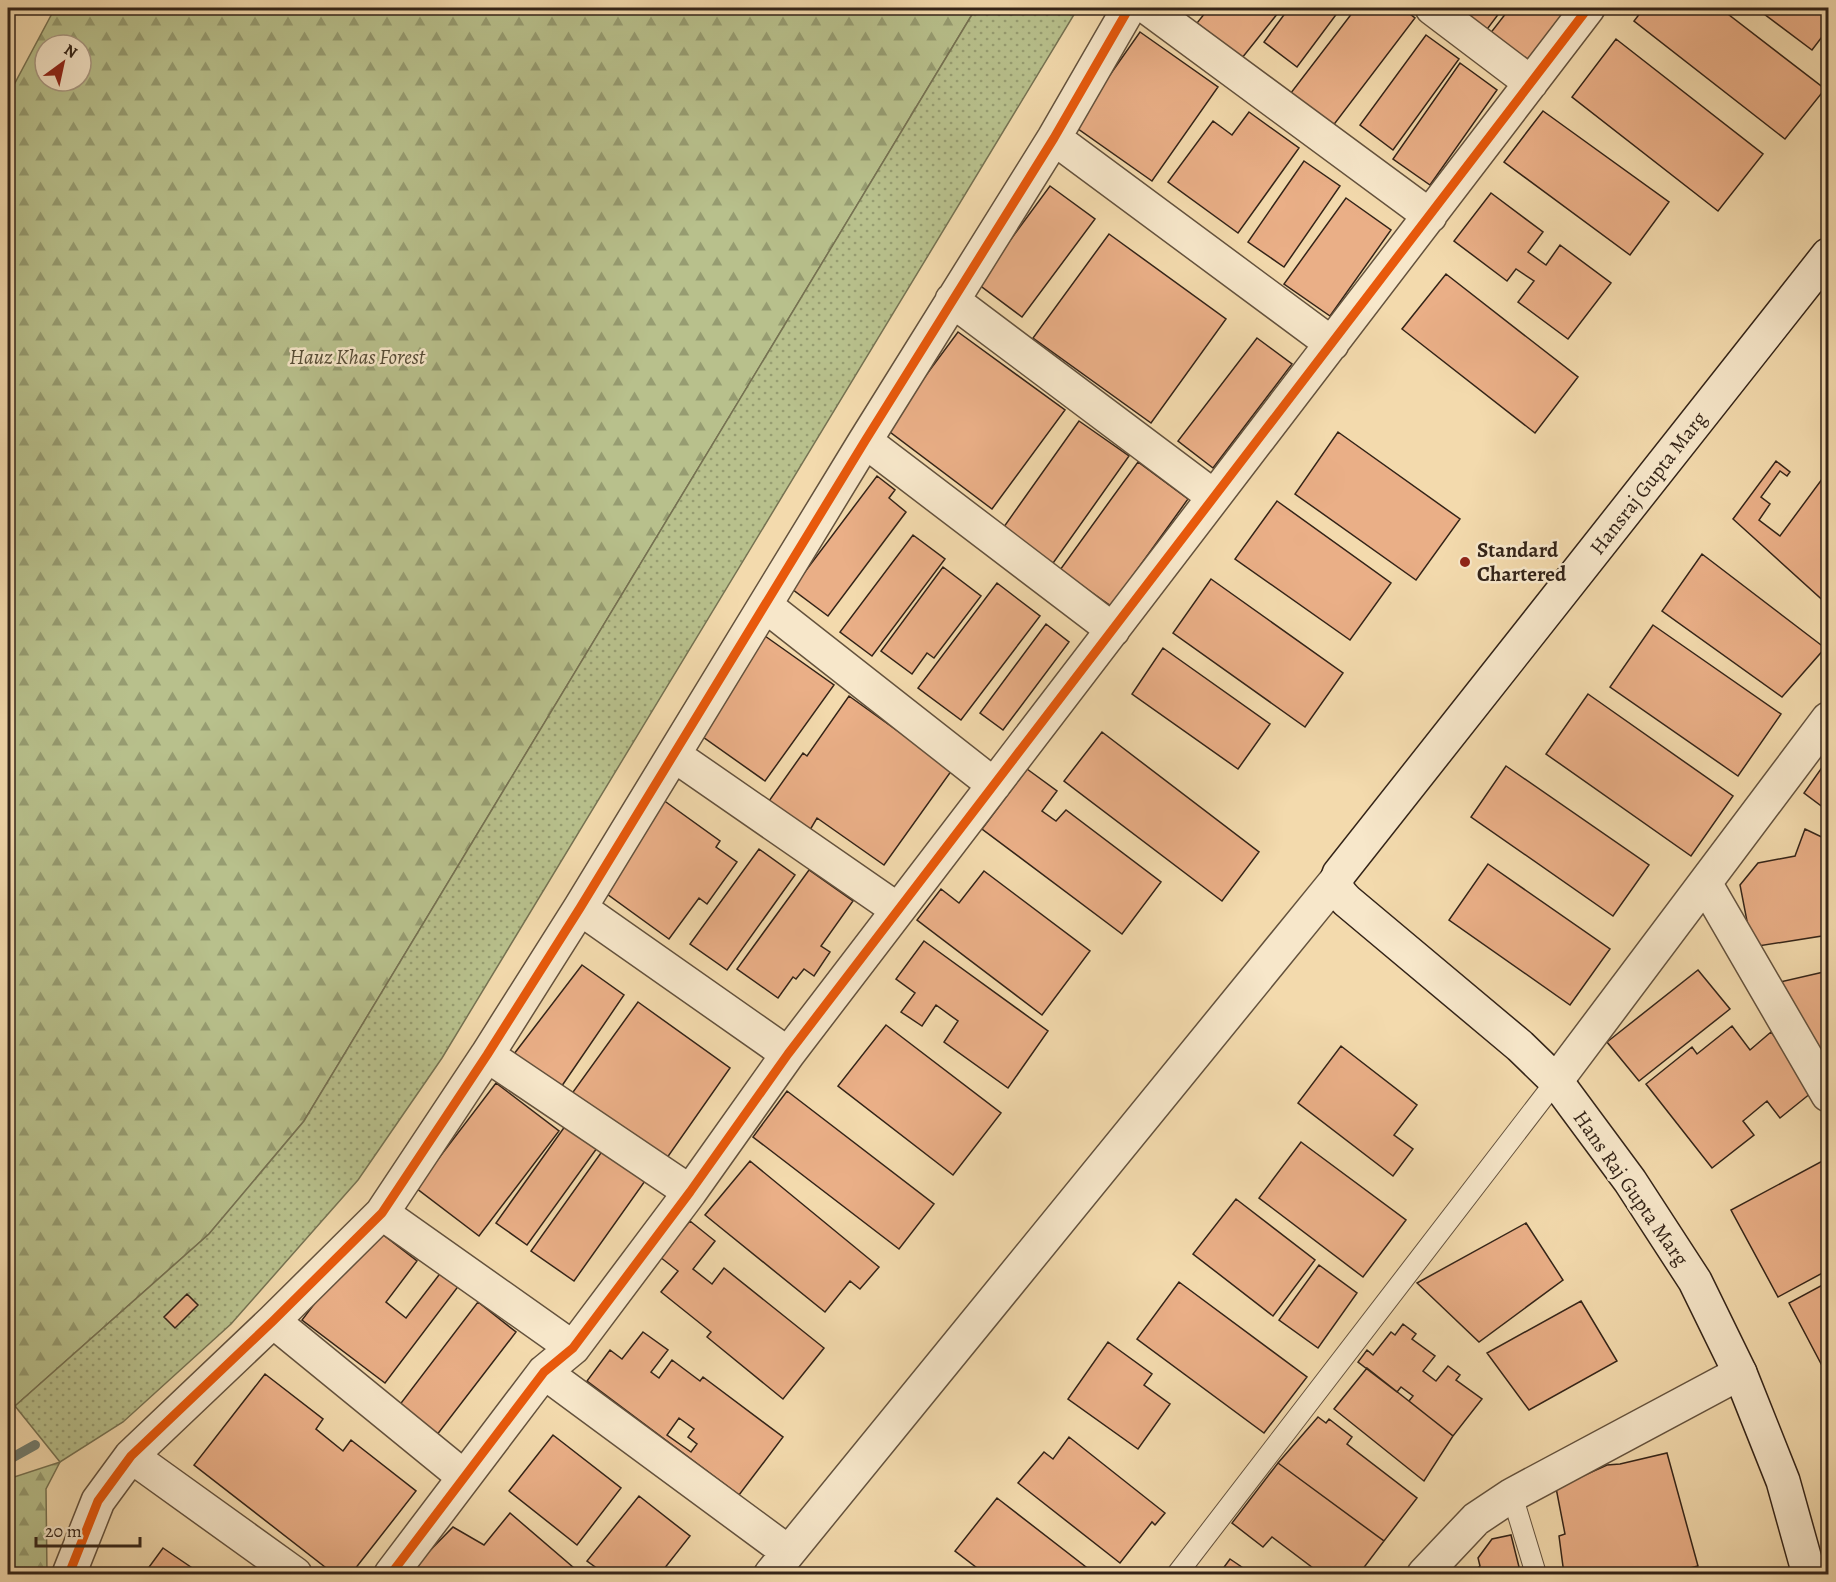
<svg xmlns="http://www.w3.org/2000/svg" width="1836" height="1582" font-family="Alegreya,serif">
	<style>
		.forest { fill: url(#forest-firs); stroke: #767252; stroke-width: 1.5; fill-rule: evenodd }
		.park { fill: url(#park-dots); stroke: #767252; stroke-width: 1.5 }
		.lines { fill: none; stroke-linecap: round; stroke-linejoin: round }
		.stream { stroke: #727e71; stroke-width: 10 }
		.building { fill: #eaaf87; stroke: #342418; stroke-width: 1.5; fill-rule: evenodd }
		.lane-casing { stroke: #64523d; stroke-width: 22 }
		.street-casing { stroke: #64523d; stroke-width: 36 }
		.secondary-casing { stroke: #342418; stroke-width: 36 }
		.lane { stroke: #f7e7ca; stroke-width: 20 }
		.street { stroke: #f7e7ca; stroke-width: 33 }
		.secondary { stroke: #f7e7ca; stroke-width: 33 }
		.cycleway-casing { stroke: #f7e7ca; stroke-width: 13 }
		.cycleway { stroke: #e8590c; stroke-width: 9 }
		.poi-dot { fill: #8f2418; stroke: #f7e7ca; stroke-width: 2 }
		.labels { text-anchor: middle; stroke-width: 5; stroke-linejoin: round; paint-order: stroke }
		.park-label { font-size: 21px; font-style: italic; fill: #554b35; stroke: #f7e7ca }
		.street-label { font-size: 21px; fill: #342418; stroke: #f7e7ca }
		.poi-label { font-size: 21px; font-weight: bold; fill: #342418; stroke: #f7e7ca; text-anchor: start }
	</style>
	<defs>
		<pattern id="forest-firs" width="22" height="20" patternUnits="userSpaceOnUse" patternTransform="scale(1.5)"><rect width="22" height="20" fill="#b8c08c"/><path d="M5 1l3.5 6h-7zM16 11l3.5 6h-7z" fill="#969c71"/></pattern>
		<pattern id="park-dots" width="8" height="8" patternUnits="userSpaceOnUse" patternTransform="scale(1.5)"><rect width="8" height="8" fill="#b8c08c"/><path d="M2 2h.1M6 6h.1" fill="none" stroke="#969c71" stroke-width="1.8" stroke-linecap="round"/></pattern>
	</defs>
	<rect width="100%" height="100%" fill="#f3daad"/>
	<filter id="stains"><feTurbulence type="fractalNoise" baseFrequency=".00333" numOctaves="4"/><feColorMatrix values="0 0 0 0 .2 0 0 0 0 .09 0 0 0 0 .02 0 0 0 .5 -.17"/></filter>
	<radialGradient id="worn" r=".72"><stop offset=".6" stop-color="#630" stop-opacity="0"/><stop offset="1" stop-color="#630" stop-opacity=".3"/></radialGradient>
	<path class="forest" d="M55,8H976L304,1121L209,1234L15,1406L8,1409V96ZM45,45H81V81H45Z
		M60,1462L46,1489L47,1574H8V1479Z"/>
	<path class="park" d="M976,8H1078L442,1058L358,1180L231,1324L123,1422L60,1462L15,1406L209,1234L304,1121Z"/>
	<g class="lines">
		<path class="stream" d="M8,1460L35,1445"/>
	</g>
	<path class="building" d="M1168,8H1192L1184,19Z
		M1209,8H1282L1242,58L1197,23Z
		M1289,8H1341L1297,67L1264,42Z
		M1356,8H1402L1415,18L1329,131L1287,98Z
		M1451,8H1503L1482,36Z
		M1510,8H1571L1528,65L1489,35Z
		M1644,8H1720L1825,89L1785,139L1634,21Z
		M1756,8H1828V29L1812,50Z
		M1140,32L1218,87L1152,181L1074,126Z
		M1426,35L1459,59L1393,150L1360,125Z
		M1616,39L1763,154L1718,211L1572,97Z
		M1460,63L1497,90L1430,185L1393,159Z
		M1543,111L1669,202L1630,255L1504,162Z
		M1249,112L1299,148L1238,233L1168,182L1213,121L1232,135Z
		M1304,161L1340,186L1284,267L1248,242Z
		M1050,186L1095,219L1022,317L978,284Z
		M1491,193L1543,232L1528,252L1546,265L1560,245L1611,283L1568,339L1518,302L1534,281L1516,269L1507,281L1454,241Z
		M1346,198L1391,230L1330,316L1284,284Z
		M1109,234L1226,319L1151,423L1033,338Z
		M1446,274L1578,377L1535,433L1402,329Z
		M958,332L1065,410L992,509L886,429Z
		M1257,338L1292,364L1213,468L1178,441Z
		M1079,421L1129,456L1051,566L1001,531Z
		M1338,432L1460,519L1416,580L1295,494Z
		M1776,461L1790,472L1787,476L1780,471L1761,497L1770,504L1759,520L1780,536L1828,471V605L1733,519Z
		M1138,462L1188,499L1111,606L1060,570Z
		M877,476L895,490L889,498L906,512L828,616L792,589Z
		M1277,501L1391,583L1350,640L1235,559Z
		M913,535L945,559L872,656L840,632Z
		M1702,554L1825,648L1782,697L1662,611Z
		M943,567L981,596L934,658L927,653L912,674L881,651Z
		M1211,579L1343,673L1305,727L1173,633Z
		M997,583L1040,616L961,720L918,688Z
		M1046,624L1069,642L1003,730L980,713Z
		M1653,625L1781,714L1738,776L1610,687Z
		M765,636L834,685L765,781L696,732Z
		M1163,648L1270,724L1238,769L1132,694Z
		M1588,694L1733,796L1691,856L1546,754Z
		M849,696L952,770L884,865L817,818L810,830L769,801L803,753L807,756Z
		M1102,732L1259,852L1222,901L1064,781Z
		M1828,759V811L1804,793Z
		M1506,766L1649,865L1613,916L1471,817Z
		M1027,769L1057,791L1042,811L1056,821L1066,810L1161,882L1122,934L982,829Z
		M659,797L720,841L716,847L737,862L707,904L699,898L669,939L596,886Z
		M1805,829L1828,840V935L1752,947L1740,885L1758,863L1795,856Z
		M759,849L795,875L727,970L690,944Z
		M1488,864L1610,949L1570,1005L1449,920Z
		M809,870L853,901L821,946L830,952L814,976L804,969L796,979L793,977L778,998L737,969Z
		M984,871L1090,951L1042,1015L917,920L941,889L959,903Z
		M924,941L1048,1031L1008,1088L944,1042L958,1021L936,1005L922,1026L901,1012L915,993L896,979Z
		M582,965L624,995L557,1093L514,1054Z
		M1698,970L1730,1009L1639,1081L1607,1042Z
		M1828,971V1068L1776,983Z
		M638,1002L730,1068L662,1165L568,1099Z
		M886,1025L1001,1113L953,1175L838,1086Z
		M1732,1026L1750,1050L1771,1032L1816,1089L1780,1118L1767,1101L1743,1121L1754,1135L1712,1168L1646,1084L1692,1047L1697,1054Z
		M1341,1046L1417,1105L1394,1135L1413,1149L1393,1176L1298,1103Z
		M496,1083L559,1131L479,1236L416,1188Z
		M787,1091L934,1204L899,1249L753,1137Z
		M568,1122L600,1144L527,1245L496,1223Z
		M1301,1142L1406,1220L1363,1277L1259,1198Z
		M603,1150L645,1181L574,1281L531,1251Z
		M1828,1158V1270L1778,1297L1731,1210Z
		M750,1161L879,1267L860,1289L850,1281L825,1312L705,1215Z
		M1236,1199L1315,1260L1273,1316L1193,1254Z
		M690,1221L715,1241L693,1269L712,1284L724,1268L824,1348L783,1399L707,1337L711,1332L661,1292L678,1271L660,1257Z
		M1526,1223L1563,1280L1479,1342L1417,1283Z
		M373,1227L417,1261L386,1302L406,1318L442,1271L460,1284L385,1383L302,1320Z
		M1319,1265L1357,1293L1318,1348L1279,1320Z
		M1179,1282L1307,1377L1264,1433L1137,1339Z
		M1828,1282V1377L1789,1303Z
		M187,1294L198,1305L175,1328L164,1317Z
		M1581,1301L1617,1361L1529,1410L1487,1353Z
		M478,1302L516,1332L433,1440L395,1411Z
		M1403,1324L1416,1334L1412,1339L1435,1356L1423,1371L1436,1381L1448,1366L1460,1375L1456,1380L1482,1399L1453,1436L1409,1401L1413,1396L1401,1387L1397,1392L1358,1362L1367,1350L1373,1355L1391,1332L1395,1335Z
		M643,1332L668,1350L651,1372L659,1378L672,1360L700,1381L703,1377L783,1437L739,1495L587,1381L610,1350L622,1359ZM679,1418L694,1429L688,1437L697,1444L691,1452L667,1435Z
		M1108,1342L1152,1374L1144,1385L1170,1404L1138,1449L1068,1399Z
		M1367,1368L1453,1436L1424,1481L1334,1409Z
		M265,1374L323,1419L316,1429L343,1451L351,1440L416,1491L351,1574H334L194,1465Z
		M1318,1417L1326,1423L1329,1419L1352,1437L1347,1444L1417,1498L1384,1541L1278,1463Z
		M553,1435L621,1488L577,1545L509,1491Z
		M1069,1437L1165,1513L1155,1525L1152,1522L1120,1563L1018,1483L1044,1452L1053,1459Z
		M1667,1453L1698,1566L1666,1574H1564L1559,1536L1565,1534L1556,1488L1607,1465L1620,1464Z
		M1278,1463L1384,1541L1359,1574H1321L1272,1537L1263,1547L1232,1523Z
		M639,1496L690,1536L660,1574H605L587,1561Z
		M997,1498L1095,1574H985L955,1551Z
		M510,1513L581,1574H407L453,1527L484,1545Z
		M1511,1535L1520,1571L1522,1570L1524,1574H1470L1480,1566L1478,1558L1492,1539Z
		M163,1548L201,1574H144Z
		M1230,1559L1252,1574H1219Z"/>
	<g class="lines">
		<defs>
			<path id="lane" d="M1512,1495L1536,1574
				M1177,1574L1556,1081"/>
			<path id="street" d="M1148,8L1430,216
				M1432,8L1531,83
				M1054,138L1332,344
				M952,300L1213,496
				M865,441L1113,630
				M766,606L994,785
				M674,755L898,910
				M1705,883L1828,1095
				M580,908L788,1054
				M487,1055L690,1192
				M1556,1081L1828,719
				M382,1213L573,1348
				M273,1321L464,1477
				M544,1372L788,1552
				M131,1456L295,1574
				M69,1574L98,1501L131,1456L273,1321L382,1213L487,1055L580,908L865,441L1054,138L1129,8
				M391,1574L544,1372L573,1348L690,1192L788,1054L1588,8
				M771,1574L1335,882
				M1424,1574L1476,1519L1512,1495L1740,1373"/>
			<path id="secondary" d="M1809,1574L1783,1481L1740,1373L1695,1281L1630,1181L1556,1081L1520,1046L1347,901C1338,892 1334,886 1339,874L1828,255"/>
		</defs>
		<use href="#lane" class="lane-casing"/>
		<use href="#street" class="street-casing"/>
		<use href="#secondary" class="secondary-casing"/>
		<use href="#lane" class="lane"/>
		<use href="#street" class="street"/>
		<use href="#secondary" class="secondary"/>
		<defs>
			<path id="cycleway" d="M69,1574L98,1501L131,1456L273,1321L382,1213L487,1055L580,908L865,441L1054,138L1129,8
				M391,1574L544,1372L573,1348L690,1192L788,1054L1588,8"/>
		</defs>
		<use href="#cycleway" class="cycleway-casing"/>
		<use href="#cycleway" class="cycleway"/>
	</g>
	<circle class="poi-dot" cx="1465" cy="562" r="6"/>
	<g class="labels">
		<g class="park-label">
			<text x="357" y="364">Hauz Khas Forest</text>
		</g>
		<g class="street-label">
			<text transform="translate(1648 483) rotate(-52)" y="7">Hansraj Gupta Marg</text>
			<text transform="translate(1631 1188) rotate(55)" y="7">Hans Raj Gupta Marg</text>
		</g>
		<g class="poi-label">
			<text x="1477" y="557">Standard<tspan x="1477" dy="24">Chartered</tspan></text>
		</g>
	</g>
	<rect width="1836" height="1582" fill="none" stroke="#f3daad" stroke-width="30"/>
	<rect x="9" y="9" width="1818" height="1564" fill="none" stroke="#342418" stroke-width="3"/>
	<rect x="15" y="15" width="1806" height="1552" fill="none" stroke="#342418" stroke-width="1.5"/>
	<g transform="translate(63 63) rotate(33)"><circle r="28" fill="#f7e7ca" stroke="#a99983" stroke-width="1.5"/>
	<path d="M0-4.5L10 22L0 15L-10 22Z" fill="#8f2418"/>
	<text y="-9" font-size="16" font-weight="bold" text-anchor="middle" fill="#342418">N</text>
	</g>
	<path d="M36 1537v9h104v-9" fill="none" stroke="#342418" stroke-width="3"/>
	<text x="45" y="1537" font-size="18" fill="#342418" stroke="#f7e7ca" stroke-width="4.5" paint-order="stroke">20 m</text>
	<rect width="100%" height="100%" filter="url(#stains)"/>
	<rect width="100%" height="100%" fill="url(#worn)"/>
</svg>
